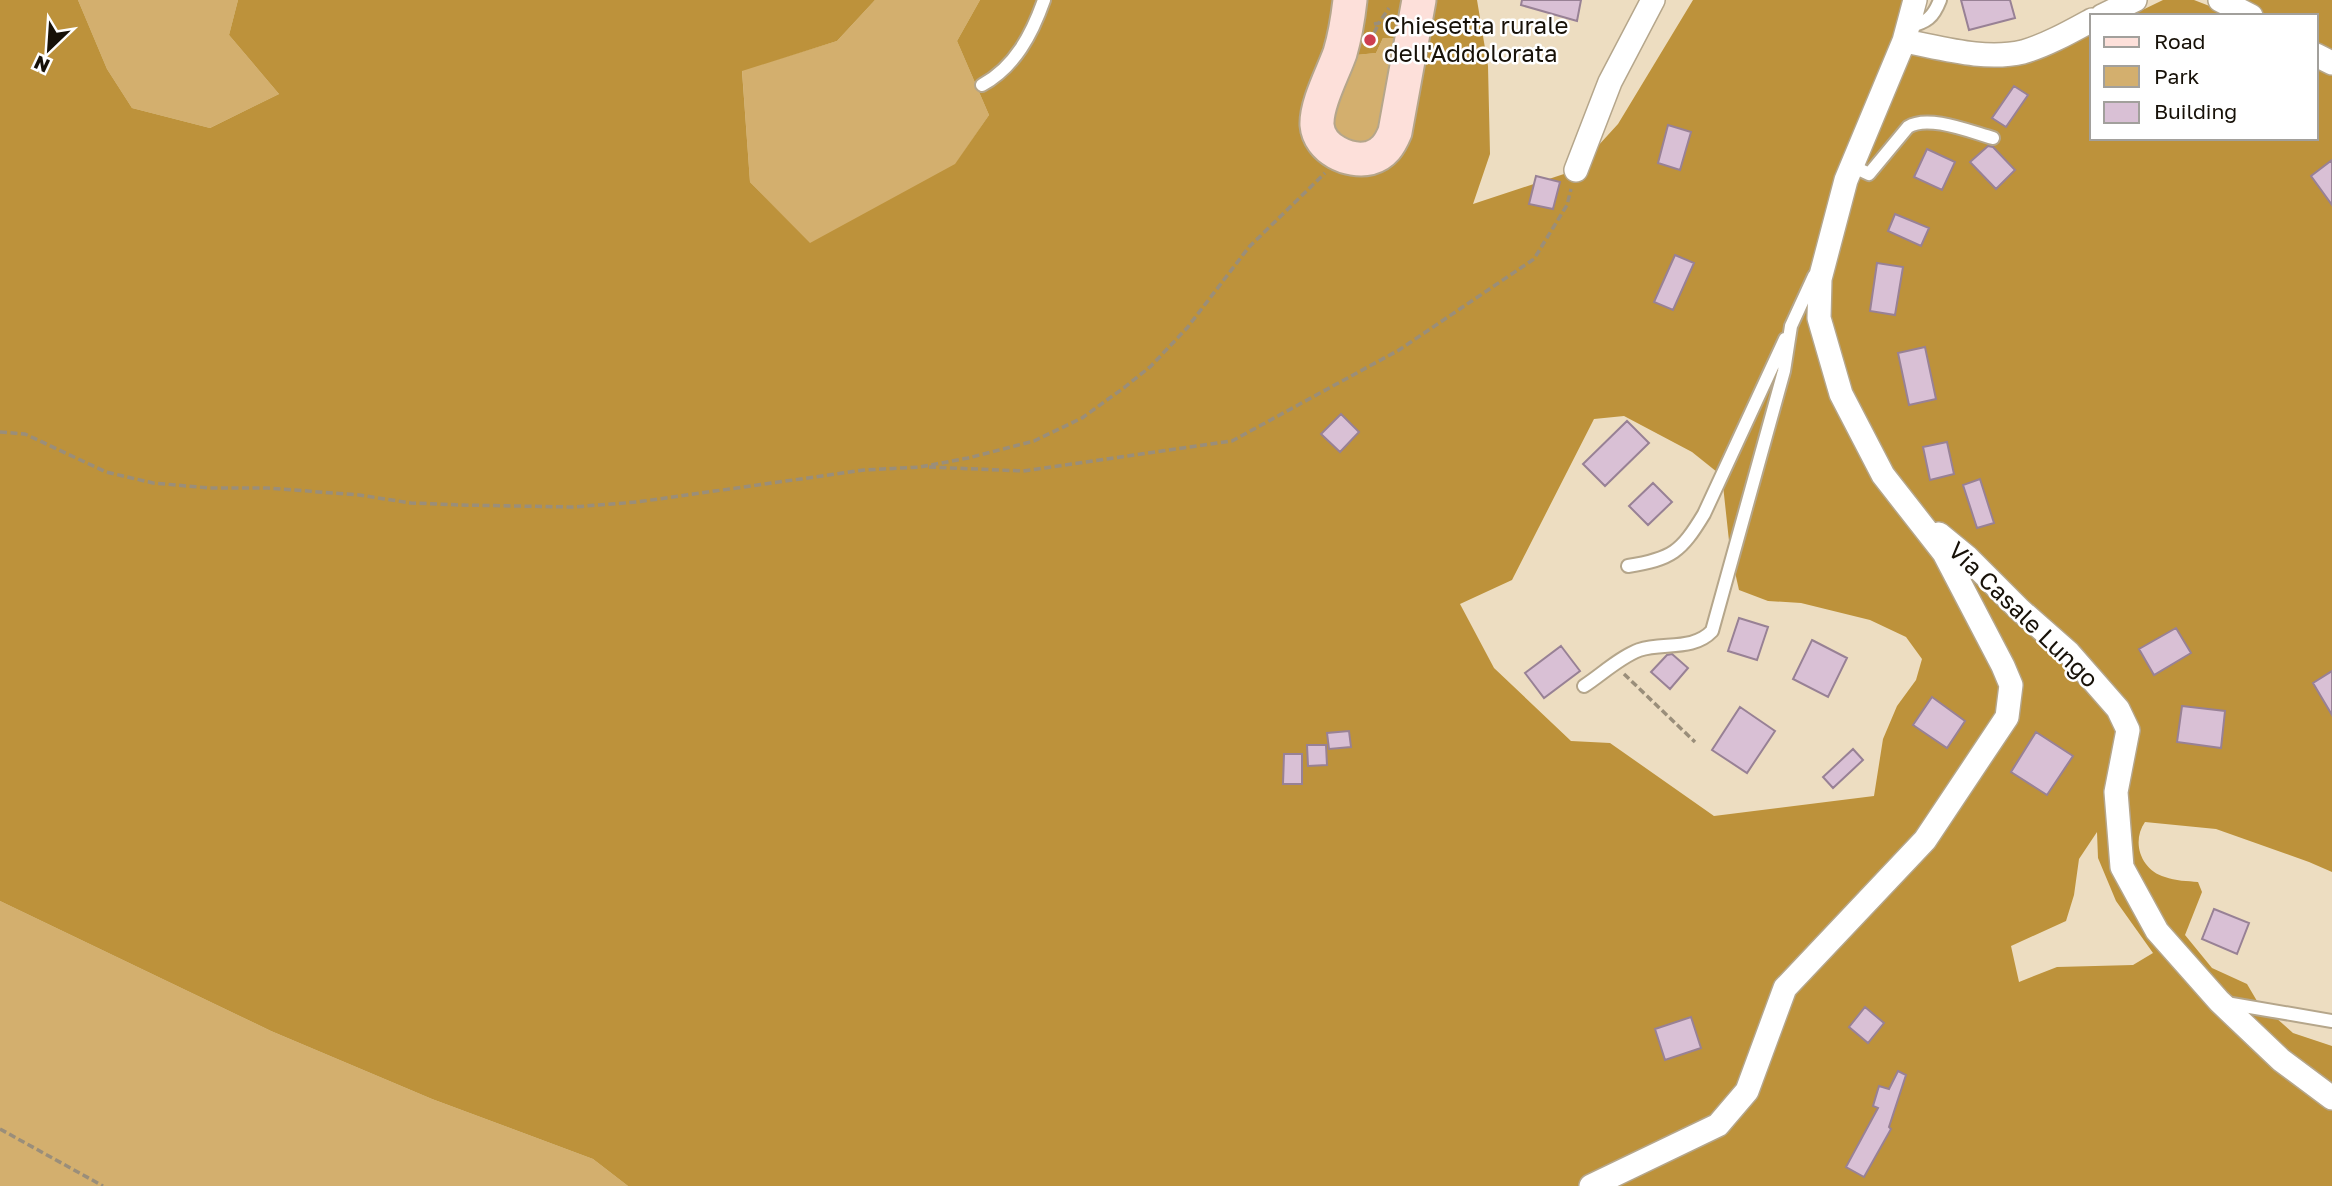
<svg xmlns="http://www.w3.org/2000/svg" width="2332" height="1186" font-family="'Golos Text',sans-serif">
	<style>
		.green { fill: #d3af6e }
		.forest { fill: #bd923b; fill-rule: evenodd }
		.building { fill: #d9c0d5; stroke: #988195; stroke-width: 2 }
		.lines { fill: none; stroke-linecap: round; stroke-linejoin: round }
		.lane-casing { stroke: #b5a68b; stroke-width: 16 }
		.street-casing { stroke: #b5a68b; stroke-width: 26 }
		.secondary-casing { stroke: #b5a68b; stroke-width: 37 }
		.path { stroke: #9a8e7a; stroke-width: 3.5; stroke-dasharray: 7 3.5; stroke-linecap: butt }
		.lane { stroke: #fff; stroke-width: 12 }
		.street { stroke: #fff; stroke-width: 23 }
		.secondary { stroke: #fde0da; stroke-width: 33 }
		.poi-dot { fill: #ce3e50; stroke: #fff; stroke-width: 2.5 }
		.labels { text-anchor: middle; stroke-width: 5; stroke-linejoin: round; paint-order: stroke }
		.poi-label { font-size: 24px; fill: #171108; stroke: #fff; text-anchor: start }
		.street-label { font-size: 24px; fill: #171108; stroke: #fff }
	</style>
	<rect width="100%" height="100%" fill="#edddc1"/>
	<path class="green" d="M78,0H238L229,35L279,94L210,128L132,108L107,69Z
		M875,0H980L957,41L989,115L955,165L810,244L750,182L742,70L837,41Z
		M1383,38H1404L1387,124L1373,145H1345L1326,116L1346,56L1376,53Z
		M0,901L271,1031L432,1099L593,1159L628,1186H0Z"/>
	<path class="forest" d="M0,0H78L107,69L132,108L210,128L279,94L229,35L238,0H875L837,41L742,71L750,182L810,243L955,164L989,115L957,41L980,0H1477L1488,66L1490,154L1473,204L1576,170L1618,124L1693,0H1915L1904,41L2036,60L2092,34V138H2316V16H2130L2163,0H2194L2225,12L2231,0H2332V872L2309,862L2216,829L2145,822C2131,842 2141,870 2165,877C2175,881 2188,881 2198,882L2202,892L2185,935L2212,968L2247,984L2257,1001L2293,1033L2332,1046V1186H628L593,1159L432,1099L271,1031L0,901ZM1383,38H1404L1382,134L1355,150L1327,126L1346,56L1376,53ZM1624,416L1692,452L1722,476L1730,550L1739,590L1768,601L1801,603L1870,620L1906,637L1922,659L1916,680L1897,706L1883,739L1874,796L1714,816L1610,743L1571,741L1494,668L1460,604L1512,580L1594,419ZM2097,832L2098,858L2116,901L2153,953L2133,965L2057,967L2019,982L2011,946L2066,921L2074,895L2079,859Z"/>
	<path class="building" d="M1522,0H1581L1577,21L1521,5Z
		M1961,0H2010L2015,18L1969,30Z
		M2014,86L2028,95L2006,127L1992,118Z
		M1668,125L1691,132L1680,170L1658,163Z
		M1988,146L1993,147L2015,170L1996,189L1970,162Z
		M1927,149L1955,162L1942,190L1914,177Z
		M2332,160V205L2311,176Z
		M1536,176L1560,182L1553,209L1529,204Z
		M1895,214L1929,228L1921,246L1888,231Z
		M1675,255L1694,263L1673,310L1654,302Z
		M1877,263L1903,267L1895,315L1870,311Z
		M1925,347L1936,399L1909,405L1898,353Z
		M1341,414L1359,432L1340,452L1321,434Z
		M1627,421L1649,443L1605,486L1583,464Z
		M1947,442L1954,474L1930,480L1923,447Z
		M1980,479L1994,523L1977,528L1963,485Z
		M1653,483L1672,502L1648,525L1629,506Z
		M1739,618L1768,627L1757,660L1728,651Z
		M2176,628L2191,653L2154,675L2139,649Z
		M1812,640L1847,658L1828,697L1793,679Z
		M1561,646L1580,671L1544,698L1525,673Z
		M1672,654L1688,668L1670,689L1651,672L1667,655Z
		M2332,671V715L2313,683Z
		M1932,697L1965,721L1947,748L1913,725Z
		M2182,706L2225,711L2221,748L2177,742Z
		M1740,707L1775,731L1747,773L1712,750Z
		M1349,731L1351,747L1329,749L1327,733Z
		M2036,732L2073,756L2047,795L2011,772Z
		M1307,745H1326L1327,765L1308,766Z
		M1853,749L1863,760L1833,788L1823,777Z
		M1284,754H1302V784H1283Z
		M2214,909L2249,923L2237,954L2202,939Z
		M1865,1007L1884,1023L1868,1043L1849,1027Z
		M1691,1017L1701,1048L1665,1060L1655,1029Z
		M1898,1071L1906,1075L1889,1127L1891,1129L1864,1177L1846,1167L1878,1108L1873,1106L1879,1086L1889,1089Z"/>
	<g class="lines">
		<defs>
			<path id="lane" d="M1908,27C1927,22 1933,18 1940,0
				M982,85C1015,67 1032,34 1044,0
				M1852,166L1869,174L1908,127C1928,114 1971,132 1993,138
				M1628,566C1672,559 1681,552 1704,514L1785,339
				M1584,686C1601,675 1620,657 1639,650C1663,642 1693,651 1712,631L1784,371L1791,326L1814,276
				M2226,1003L2332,1021"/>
			<path id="street" d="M2220,0L2251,16
				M2102,16L2135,0
				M1904,41C1942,48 1984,61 2023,52C2047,45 2070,32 2092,20
				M2316,55L2332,63
				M1576,170L1610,82L1653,0
				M1939,534L1967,557L2019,609L2069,653L2118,709L2128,730L2116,792L2122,867L2157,931L2219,1001L2281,1060L2332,1098
				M1591,1186L1718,1125L1747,1091L1785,988L1925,840L2007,717L2011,685L2003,666L1944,553L1883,475L1841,394L1819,318L1820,279L1846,180L1904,41L1915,0"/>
			<path id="secondary" d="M1350,0C1348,18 1345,36 1340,53C1333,73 1316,104 1317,125C1319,149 1349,163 1370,158C1384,154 1390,144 1395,132L1419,0"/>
		</defs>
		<use href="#lane" class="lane-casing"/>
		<use href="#street" class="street-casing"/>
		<use href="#secondary" class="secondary-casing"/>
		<path class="path" d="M1374,24L1379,23L1389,8
			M1374,33L1379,23
			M0,432L25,434L106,472L153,483L210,488H268L359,495L411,503L461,505L573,507L637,502L864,470L920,467L968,458L1034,441L1082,418L1125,387L1151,366L1187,328L1249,247L1325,173
			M929,467L1023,471L1232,441L1399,350L1534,259L1567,205L1571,189
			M1624,674L1695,742
			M0,1129L103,1186"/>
		<use href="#lane" class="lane"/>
		<use href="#street" class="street"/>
		<use href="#secondary" class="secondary"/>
	</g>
	<circle class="poi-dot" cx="1370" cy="40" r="7"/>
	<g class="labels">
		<g class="poi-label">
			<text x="1384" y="34">Chiesetta rurale<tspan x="1384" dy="28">dell'Addolorata</tspan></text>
		</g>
		<g class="street-label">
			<text transform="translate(2023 615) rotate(44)" y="8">Via Casale Lungo</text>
		</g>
	</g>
	<rect x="2090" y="14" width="228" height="126" fill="#ffffff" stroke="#a2a09c" stroke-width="2"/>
	<rect x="2104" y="37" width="35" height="10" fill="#fde0da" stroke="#a2a09c" stroke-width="2"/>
	<text x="2154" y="49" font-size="21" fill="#171108">Road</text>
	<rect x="2104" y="66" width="35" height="21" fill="#d3af6e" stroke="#a2a09c" stroke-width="2"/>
	<text x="2154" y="84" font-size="21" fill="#171108">Park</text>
	<rect x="2104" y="102" width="35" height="21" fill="#d9c0d5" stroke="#a2a09c" stroke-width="2"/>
	<text x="2154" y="119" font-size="21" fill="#171108">Building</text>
	<g transform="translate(49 49) rotate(205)" stroke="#ffffff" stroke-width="5" paint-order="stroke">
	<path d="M0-5L12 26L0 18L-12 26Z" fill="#171108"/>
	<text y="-10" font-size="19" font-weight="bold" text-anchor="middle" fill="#171108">N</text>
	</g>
</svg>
